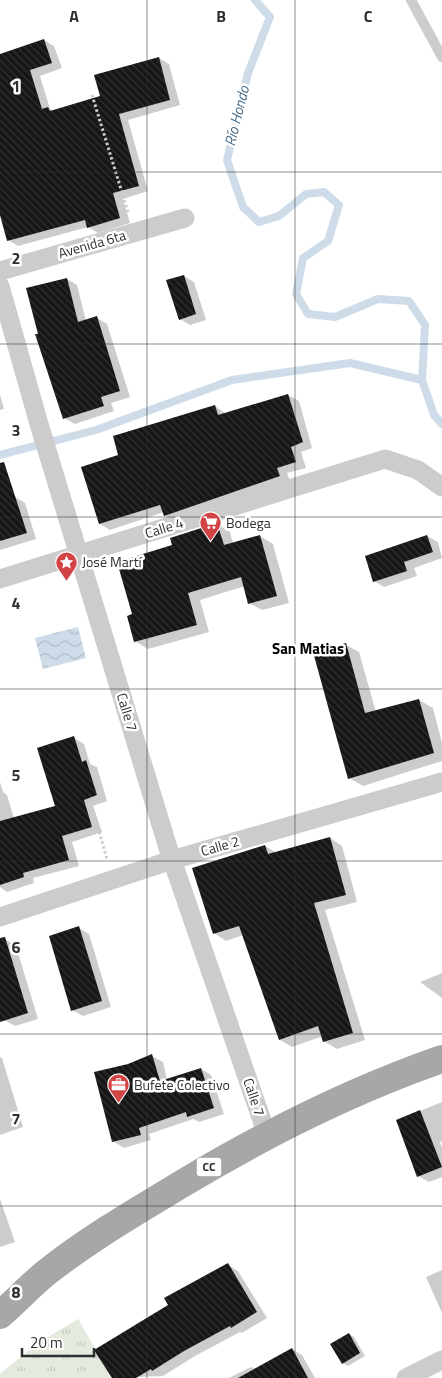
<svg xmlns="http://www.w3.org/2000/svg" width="442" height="1378" font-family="'Titillium Web',sans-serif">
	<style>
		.grass { fill: url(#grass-tufts) }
		.water { fill: url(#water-waves) }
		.shadow { fill: #0003 }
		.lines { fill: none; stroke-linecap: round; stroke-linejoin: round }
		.stream { stroke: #cddce8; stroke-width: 8 }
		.building { fill: url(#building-back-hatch) }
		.path { stroke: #ccc; stroke-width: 3; stroke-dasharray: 2.5 2.5; stroke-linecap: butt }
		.lane { stroke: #ccc; stroke-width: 10 }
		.street { stroke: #ccc; stroke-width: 19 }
		.primary { stroke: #a7a7a7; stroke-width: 28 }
		.grid { fill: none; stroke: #2f2f2f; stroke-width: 1; stroke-opacity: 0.55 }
		.labels { text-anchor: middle; stroke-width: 5; stroke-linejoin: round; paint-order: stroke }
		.shield { fill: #fff; stroke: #6d6d6d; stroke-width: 1 }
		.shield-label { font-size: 12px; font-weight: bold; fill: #2f2f2f }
		.street-label { font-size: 14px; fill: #2f2f2f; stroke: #fff }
		.poi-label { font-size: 14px; fill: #2f2f2f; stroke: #fff; text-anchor: start }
		.water-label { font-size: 15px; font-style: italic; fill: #456b89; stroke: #fff }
		.neighbourhood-label { font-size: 15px; font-weight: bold; fill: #000; stroke: #fff }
		.grid-label { font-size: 16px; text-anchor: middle; font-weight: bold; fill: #2f2f2f; stroke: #fff; stroke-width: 5; stroke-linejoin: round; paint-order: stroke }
	</style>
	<defs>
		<pattern id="grass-tufts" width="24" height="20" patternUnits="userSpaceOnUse" patternTransform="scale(1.25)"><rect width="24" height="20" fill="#e4ebde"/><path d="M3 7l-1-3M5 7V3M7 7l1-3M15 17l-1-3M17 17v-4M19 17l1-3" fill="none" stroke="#c4cabf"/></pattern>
		<pattern id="water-waves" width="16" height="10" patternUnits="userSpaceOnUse" patternTransform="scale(1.25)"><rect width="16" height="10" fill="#cddce8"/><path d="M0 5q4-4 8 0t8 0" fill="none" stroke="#b0bdc7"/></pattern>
		<pattern id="building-back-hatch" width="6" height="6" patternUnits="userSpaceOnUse" patternTransform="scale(1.25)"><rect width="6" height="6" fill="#161616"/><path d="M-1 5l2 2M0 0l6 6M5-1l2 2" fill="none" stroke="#303030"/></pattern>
	</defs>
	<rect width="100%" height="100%" fill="#fff"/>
	<path class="grass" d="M78,1319L112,1378H0V1374L36,1344Z"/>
	<path class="water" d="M78,627L86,658L43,669L35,638Z"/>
	<path class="shadow" d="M44,40L54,46L62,68L40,76L50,109L54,111L101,97L159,58L169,64L180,105L128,120L148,191L123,199L130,223L98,233L88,227L18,246L8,240L0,210V55Z
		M184,276L194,282L206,320L190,325L180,319Z
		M67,279L77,285L86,321L97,318L107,324L130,397L111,403L114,411L75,424L64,418Z
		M0,395L4,409L0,410Z
		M288,395L299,401L312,448L301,452L306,468L287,473L290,481L175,521L165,515L164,512L110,530L100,524L119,456L215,406L226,414Z
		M15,497L25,503L36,539L0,550V502Z
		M217,524L230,532L233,544L260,536L273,544L289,603L262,610L249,603L245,586L200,600L209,632L148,649L135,641L134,615L174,546Z
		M427,536L438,542L442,558L414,568L417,576L384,587L374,581Z
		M346,645L359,652L376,712L419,700L433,708L442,743V761L363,786L349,778Z
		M74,738L84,744L90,764L97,767L107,801L93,806L102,832L72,842L79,866L33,878L34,883L7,892L0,887V782L3,792L7,795L14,819L57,807Z
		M330,838L342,846L357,902L325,910L365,1040L337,1049L325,1042L323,1036L292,1047L280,1040L243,935L226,941L214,933L265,846L277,853Z
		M79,928L89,934L111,1007L83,1016L72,1010Z
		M6,940L16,946L38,1019L15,1026L4,1020L0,1005V942Z
		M442,973V998L420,982Z
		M152,1056L163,1062L167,1080L201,1069L211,1075L224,1114L199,1122L193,1119L149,1134L151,1140L124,1148L114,1142L96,1073L128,1065Z
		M0,1057L2,1058L23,1127L0,1135Z
		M442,1102V1141L440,1142L442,1148V1177L429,1182L418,1176L398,1120Z
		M0,1199L15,1242L0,1247Z
		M228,1265L238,1271L267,1318L242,1333L240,1332L195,1356L163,1376L113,1378Z
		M442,1270V1313L426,1277Z
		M349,1334L354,1337L365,1356L348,1366L343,1363Z
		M292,1349L302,1355L315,1378H229L251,1367L256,1369Z"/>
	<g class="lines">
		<path class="stream" d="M255,0L270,17L248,73L227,160L243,207L259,222L279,216L306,194L324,192L339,205L328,241L303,258L296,294L308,314L335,317L378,299L409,301L425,325L422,380L434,415L442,424
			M0,455L96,430L232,380L350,363L422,380"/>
	</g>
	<path class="building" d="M44,39L52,63L30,70L42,109L48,107L50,111L100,96L94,75L159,57L170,100L119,114L139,186L113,193L120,218L87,228L85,220L7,241L0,215V54Z
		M184,275L196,314L179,320L166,280Z
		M67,278L78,322L97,316L120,391L101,397L104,406L63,419L35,334H38L26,288Z
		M288,394L303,442L291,447L296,462L277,468L280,476L164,516L160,505L99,524L81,467L118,455L113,436L215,405L218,415Z
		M4,462L27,533L0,541V463Z
		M217,523L224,545L260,535L277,596L248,604L241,577L188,593L197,625L134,642L127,616L132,614L117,562L172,545L170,538Z
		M427,535L433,552L404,562L407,571L373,582L365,556Z
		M346,643L365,713L419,699L434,753L348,779L313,652Z
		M74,736L82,762L86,760L97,795L84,800L92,827L62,836L69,860L23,873L24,877L0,885V821L55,806L37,748Z
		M330,837L346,895L314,903L353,1033L323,1042L318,1026L279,1040L239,926L213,934L192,868L265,845L268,854Z
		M79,926L102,1001L71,1011L49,936Z
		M5,937L28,1013L0,1022V938Z
		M152,1054L160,1081L201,1068L214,1108L187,1117L186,1112L139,1128L141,1135L112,1142L94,1072L128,1064Z
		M420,1110L442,1167L417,1177L396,1120Z
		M228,1263L257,1312L231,1328L230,1326L184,1351L152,1371L151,1369L136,1378H112L94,1350L168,1305L164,1298Z
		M349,1333L360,1353L342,1364L330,1344Z
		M292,1348L308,1378H238Z"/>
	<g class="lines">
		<path class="path" d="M92,95L128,212
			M91,803L107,859"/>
		<path class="lane" d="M411,0L442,57"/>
		<path class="street" d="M0,271L185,218
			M0,286L39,424L169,851L267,1135
			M0,579L385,459L418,470L442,487
			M0,917L172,860L442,782
			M406,1378L442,1360"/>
		<path class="primary" d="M0,1315C16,1301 31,1285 47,1272C89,1239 135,1212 180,1185C263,1135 350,1091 442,1059"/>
	</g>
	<path class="grid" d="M147,0V1378M295,0V1378M0,172H442M0,344H442M0,517H442M0,689H442M0,861H442M0,1034H442M0,1206H442"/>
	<defs>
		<symbol id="supermarket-pin" viewBox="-11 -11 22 30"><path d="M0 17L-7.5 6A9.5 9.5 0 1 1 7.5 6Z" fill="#d34447" stroke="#fff"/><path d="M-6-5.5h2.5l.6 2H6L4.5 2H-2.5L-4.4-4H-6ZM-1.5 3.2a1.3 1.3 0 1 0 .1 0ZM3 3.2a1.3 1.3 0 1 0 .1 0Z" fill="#fff"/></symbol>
		<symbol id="sight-pin" viewBox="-11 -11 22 30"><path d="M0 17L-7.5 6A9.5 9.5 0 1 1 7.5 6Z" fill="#d34447" stroke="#fff"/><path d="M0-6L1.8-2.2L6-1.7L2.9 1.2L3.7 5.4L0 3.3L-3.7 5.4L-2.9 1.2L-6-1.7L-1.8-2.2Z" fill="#fff"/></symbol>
		<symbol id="office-pin" viewBox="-11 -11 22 30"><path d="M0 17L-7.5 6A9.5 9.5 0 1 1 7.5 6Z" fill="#d34447" stroke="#fff"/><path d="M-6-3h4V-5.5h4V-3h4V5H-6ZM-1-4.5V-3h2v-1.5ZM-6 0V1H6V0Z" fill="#fff"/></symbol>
	</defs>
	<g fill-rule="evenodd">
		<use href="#supermarket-pin" x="198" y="510" width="25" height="34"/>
		<use href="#sight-pin" x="54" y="550" width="25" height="34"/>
		<use href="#office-pin" x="106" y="1072" width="25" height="34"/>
	</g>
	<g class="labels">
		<rect class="shield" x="196.5" y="1157.5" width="25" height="19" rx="4"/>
		<g class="shield-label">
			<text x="209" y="1171">CC</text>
		</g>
		<g class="street-label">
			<text transform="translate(92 244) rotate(-16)" y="5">Avenida 6ta</text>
			<text transform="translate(164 528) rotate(-17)" y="5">Calle 4</text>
			<text transform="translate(127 712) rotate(73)" y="5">Calle 7</text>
			<text transform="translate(220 846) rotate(-16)" y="5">Calle 2</text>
			<text transform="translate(254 1097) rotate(71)" y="5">Calle 7</text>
		</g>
		<g class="poi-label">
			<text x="226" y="528">Bodega</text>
			<text x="82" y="567">José Martí</text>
			<text x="134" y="1090">Bufete Colectivo</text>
		</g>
		<g class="water-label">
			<text transform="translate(237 116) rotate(-76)" y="5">Río Hondo</text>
		</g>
		<g class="neighbourhood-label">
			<text x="308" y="654">San Matias</text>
		</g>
	</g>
	<g class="grid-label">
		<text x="74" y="22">A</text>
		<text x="221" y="22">B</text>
		<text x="368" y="22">C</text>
		<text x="16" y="92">1</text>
		<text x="16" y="264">2</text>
		<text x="16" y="436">3</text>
		<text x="16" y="609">4</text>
		<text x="16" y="781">5</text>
		<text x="16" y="953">6</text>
		<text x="16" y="1125">7</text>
		<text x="16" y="1298">8</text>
	</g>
	<path d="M22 1348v8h72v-8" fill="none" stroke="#2f2f2f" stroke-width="2.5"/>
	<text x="30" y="1348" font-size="15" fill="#2f2f2f" stroke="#ffffff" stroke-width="4" paint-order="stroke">20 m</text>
</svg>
